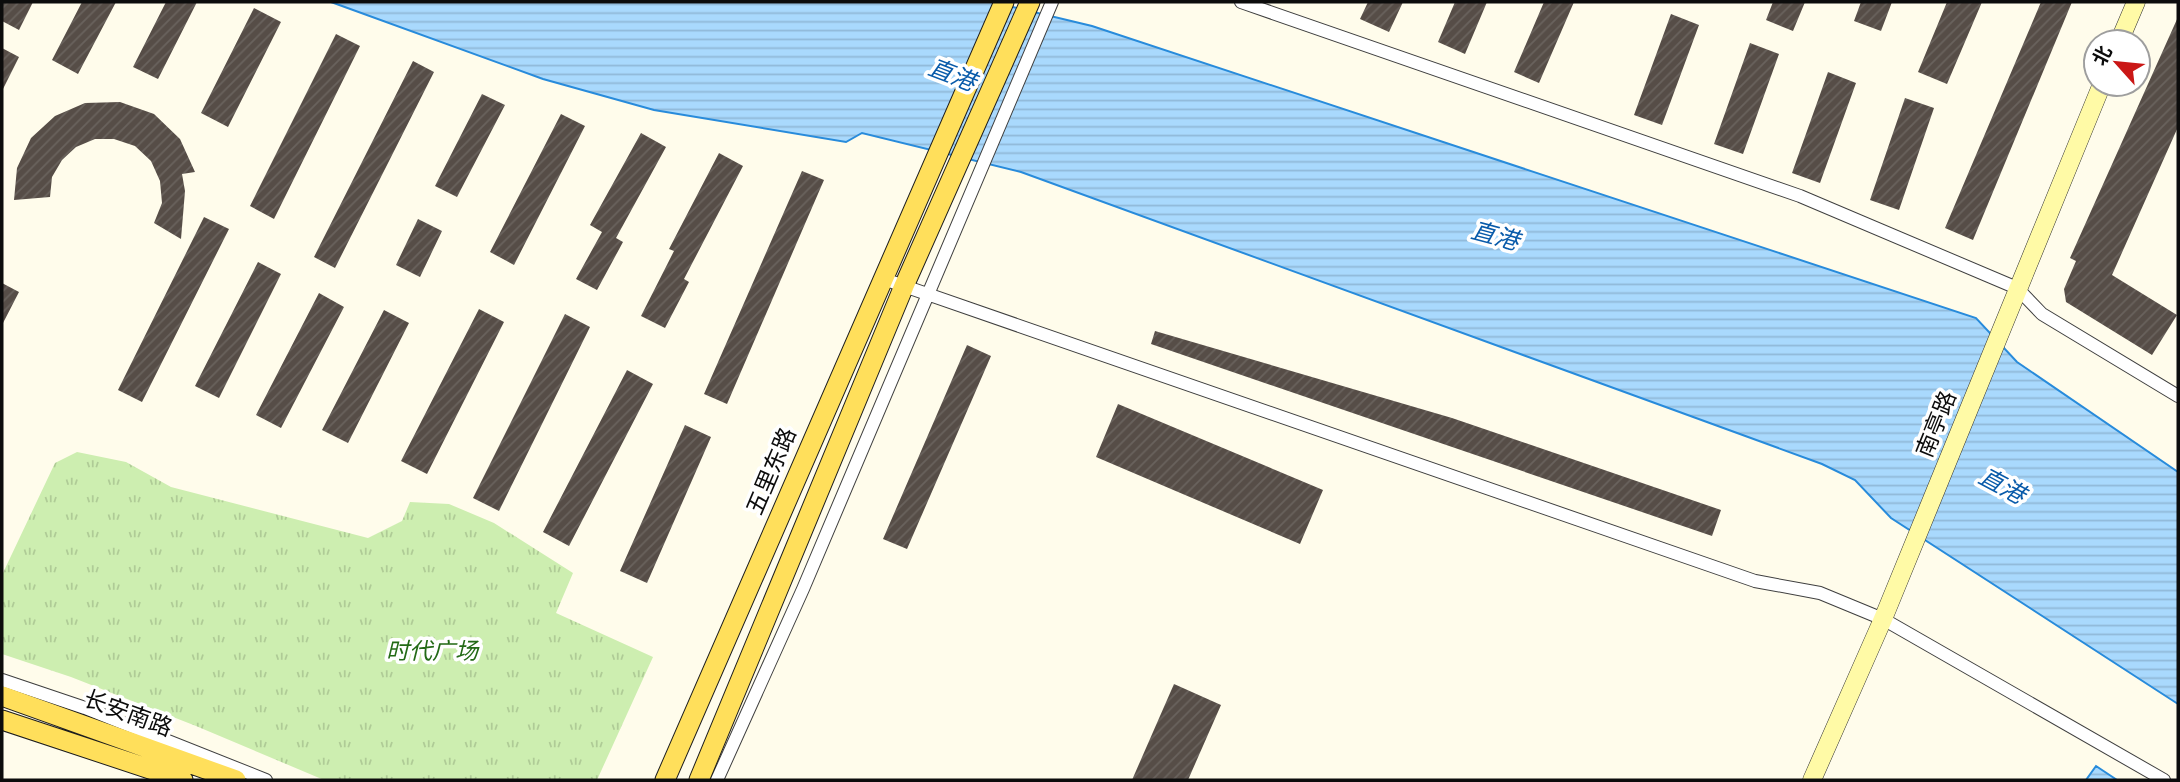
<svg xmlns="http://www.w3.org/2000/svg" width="2180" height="782" font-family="'Crimson Pro','Noto Sans SC',serif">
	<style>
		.grass { fill: url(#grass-tufts) }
		.water { fill: url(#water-rules); stroke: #288bdb; stroke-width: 2 }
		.building { fill: url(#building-hatch) }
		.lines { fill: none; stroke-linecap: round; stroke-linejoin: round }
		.street-casing { stroke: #3f3f3f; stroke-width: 14 }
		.secondary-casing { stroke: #2e2e2e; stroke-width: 19 }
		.primary-casing { stroke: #1d1d1d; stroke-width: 21 }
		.street { stroke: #fff; stroke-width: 12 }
		.secondary { stroke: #fffaa6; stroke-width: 18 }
		.primary { stroke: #ffdf5b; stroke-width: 19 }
		.labels { text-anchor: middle; stroke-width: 7; stroke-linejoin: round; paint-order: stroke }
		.street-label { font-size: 23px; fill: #0c0c0c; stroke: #fff }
		.park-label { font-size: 23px; font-style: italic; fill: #236a16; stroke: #fff }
		.water-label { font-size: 24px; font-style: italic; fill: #095baa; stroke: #fff }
	</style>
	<defs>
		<pattern id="grass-tufts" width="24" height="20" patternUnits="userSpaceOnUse" patternTransform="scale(1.75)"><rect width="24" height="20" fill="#cdeeb0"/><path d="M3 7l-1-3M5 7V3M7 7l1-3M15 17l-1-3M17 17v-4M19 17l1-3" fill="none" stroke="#afcb96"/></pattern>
		<pattern id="water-rules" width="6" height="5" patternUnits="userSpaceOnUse" patternTransform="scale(1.75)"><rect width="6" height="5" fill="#a9d9fd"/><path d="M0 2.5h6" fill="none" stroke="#90b9d8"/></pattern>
		<pattern id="building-hatch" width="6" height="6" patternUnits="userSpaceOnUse" patternTransform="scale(1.75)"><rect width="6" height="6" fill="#564d47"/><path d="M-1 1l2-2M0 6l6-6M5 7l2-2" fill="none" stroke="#69625d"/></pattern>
	</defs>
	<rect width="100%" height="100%" fill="#fffceb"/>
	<path class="grass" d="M77,452L126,462L171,487L368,538L402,521L410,502L449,504L494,523L573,573L556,613L653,657L597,780H324L196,726L71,677L2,654V575L55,463Z"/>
	<path class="water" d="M331,2H992L1092,26L1976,318L2017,362L2178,472V704L1891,518L1855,480L1822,464L1021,172L862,133L846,142L654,110L543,79Z
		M2096,766L2117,780H2086Z"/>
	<path class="building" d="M2,2H33L19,30L2,21Z
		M82,2H116L78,74L52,60Z
		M166,2H197L158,79L133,67Z
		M1368,2H1403L1389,32L1360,19Z
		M1455,2H1487L1465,54L1438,42Z
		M1544,2H1574L1539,83L1514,72Z
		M1773,2H1805L1793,31L1766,20Z
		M1861,2H1892L1881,31L1854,21Z
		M1947,2H1982L1947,84L1918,72Z
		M2041,2H2072L1973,240L1945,228Z
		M254,8L281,22L228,127L201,113Z
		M1671,14L1699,25L1662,125L1634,115Z
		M2178,17V127L2112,275L2177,315L2152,355L2066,302L2064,289L2076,261L2070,258Z
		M336,34L360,46L274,219L250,206Z
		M1750,43L1779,54L1743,154L1714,144Z
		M2,48L19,57L2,91Z
		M413,61L434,72L335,268L314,257Z
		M1828,72L1856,83L1820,183L1792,173Z
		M482,94L505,105L457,197L435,186Z
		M1905,98L1934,108L1899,210L1870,200Z
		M120,102L154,114L180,139L195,172L182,174L185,191L181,239L154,223L162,203L160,181L151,161L135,146L114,139H95L76,147L62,160L52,177L50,197L14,200L17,168L31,138L55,116L85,103Z
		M561,114L585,126L514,265L490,252Z
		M641,133L666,147L616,238L623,242L597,290L576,279L602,232L590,225Z
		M719,153L743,166L684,279L689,282L665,328L641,316L674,251L669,249Z
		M802,171L824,180L727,404L704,394Z
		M204,217L229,229L142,402L118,390Z
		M418,219L442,231L420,277L396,265Z
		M258,262L281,274L219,398L195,386Z
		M2,283L19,292L2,325Z
		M319,293L344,307L281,428L256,415Z
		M479,309L504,322L427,474L401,461Z
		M384,310L409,323L348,443L322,430Z
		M565,314L590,327L499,511L473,498Z
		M1155,331L1452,418L1721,510L1712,536L1151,344Z
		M967,345L991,356L907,549L883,539Z
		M627,370L653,384L569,546L543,532Z
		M1118,404L1323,490L1300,544L1096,457Z
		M685,425L711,437L647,583L620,571Z
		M1174,684L1221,705L1188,780H1132Z"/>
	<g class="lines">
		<defs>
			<path id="street" d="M1241,2L1800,196L2017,288L2042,314L2178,396
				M881,278L1755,581L1820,593L1883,619L2164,780
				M2,680L85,708L266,780
				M717,780L803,589L1052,2"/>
			<path id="secondary" d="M2119,42L2136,2
				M1812,780L1883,619L2102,84"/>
			<path id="primary" d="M2,696L236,780
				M2,720L183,780
				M665,780L1004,2
				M699,780L904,286L1030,2"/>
		</defs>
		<use href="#street" class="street-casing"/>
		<use href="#secondary" class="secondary-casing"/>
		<use href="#primary" class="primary-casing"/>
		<use href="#street" class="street"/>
		<use href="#secondary" class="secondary"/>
		<use href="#primary" class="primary"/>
	</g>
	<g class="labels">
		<g class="street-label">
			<text transform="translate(1936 424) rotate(-68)" y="8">南亭路</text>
			<text transform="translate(771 471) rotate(-67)" y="8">五里东路</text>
			<text transform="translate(128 713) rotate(20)" y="8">长安南路</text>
		</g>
		<g class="park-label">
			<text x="432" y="659">时代广场</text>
		</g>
		<g class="water-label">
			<text transform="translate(952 75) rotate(21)" y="8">直港</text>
			<text transform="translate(1495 236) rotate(15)" y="8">直港</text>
			<text transform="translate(2002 486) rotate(28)" y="8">直港</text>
		</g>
	</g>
	<rect width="2180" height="782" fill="none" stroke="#0c0c0c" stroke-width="7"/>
	<g transform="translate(2117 63) rotate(297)"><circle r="33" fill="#ffffff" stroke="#9e9e9e" stroke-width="2"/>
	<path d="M0-5L12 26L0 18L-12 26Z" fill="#ca1716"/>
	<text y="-10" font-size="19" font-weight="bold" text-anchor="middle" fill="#0c0c0c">北</text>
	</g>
</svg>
